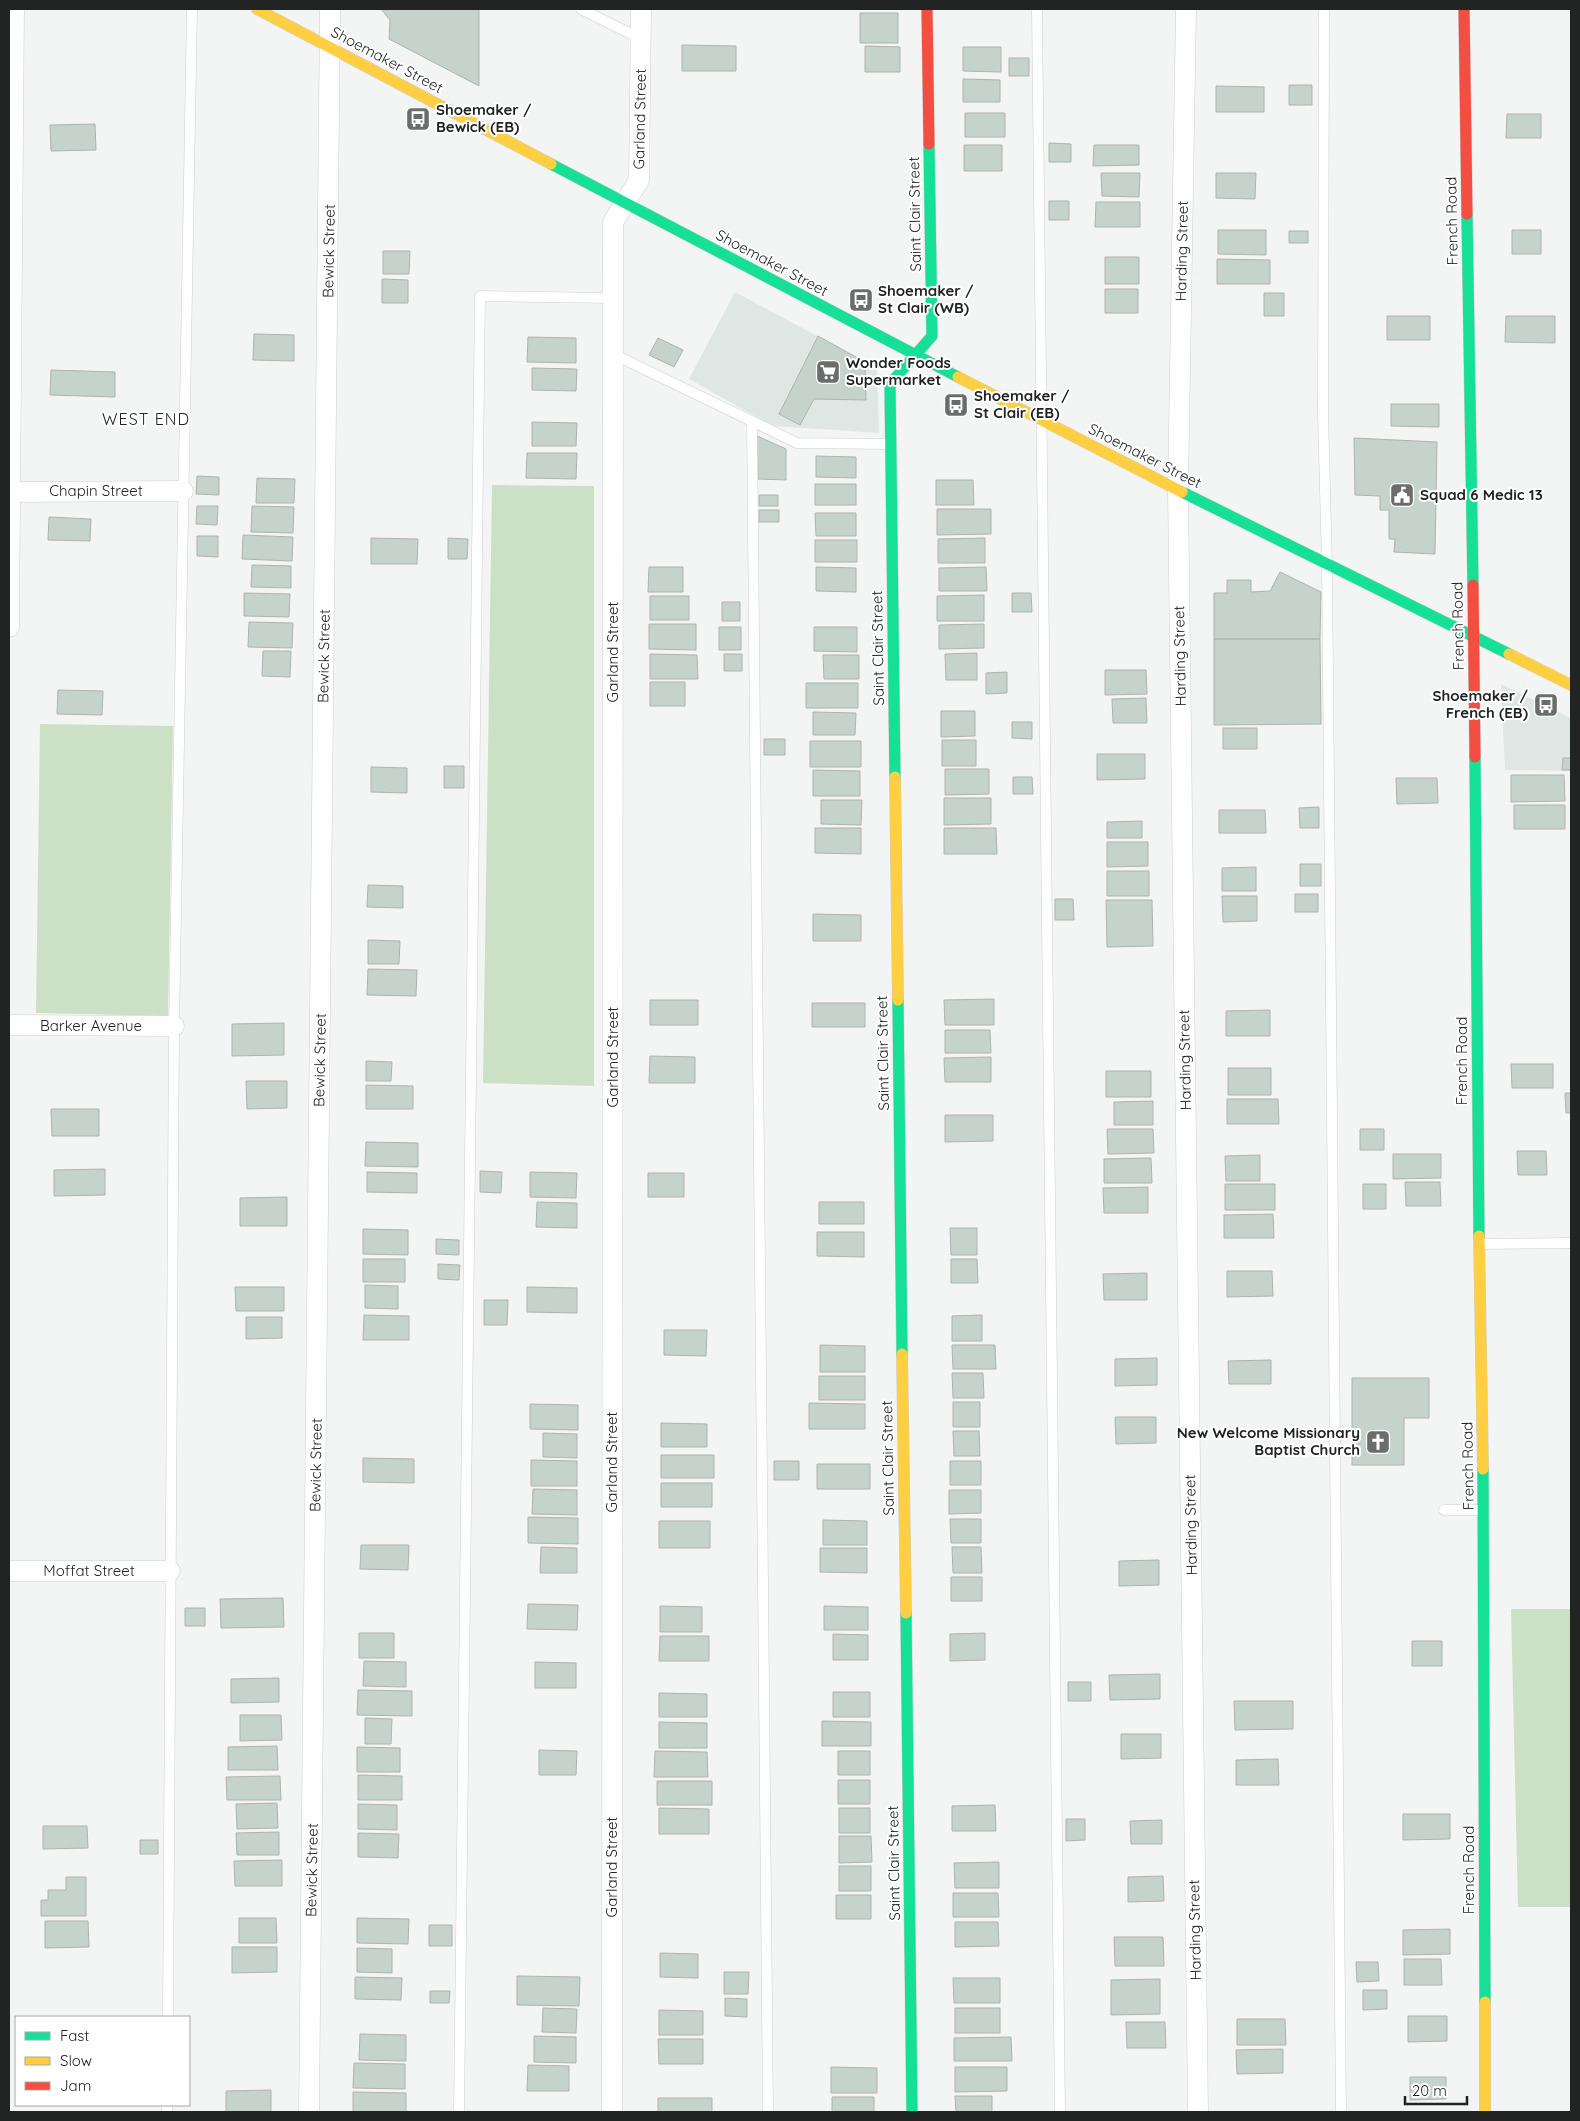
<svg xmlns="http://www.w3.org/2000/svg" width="1580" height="2121" font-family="Quicksand,sans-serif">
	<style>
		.built { fill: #dfe7e5 }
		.green { fill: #cce0c6 }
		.building { fill: #c5d3cc; stroke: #b0b2b1 }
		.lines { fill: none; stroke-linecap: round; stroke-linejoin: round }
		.lane-casing { stroke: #ced0cf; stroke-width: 11 }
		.street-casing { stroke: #ced0cf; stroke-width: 21 }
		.fast-casing { stroke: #ced0cf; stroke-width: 12 }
		.slow-casing { stroke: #ced0cf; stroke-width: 12 }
		.jam-casing { stroke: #ced0cf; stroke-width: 12 }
		.lane { stroke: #fdfefd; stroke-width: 10 }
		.street { stroke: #fdfefd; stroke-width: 20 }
		.fast { stroke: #16e098; stroke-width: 11 }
		.slow { stroke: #ffcf43; stroke-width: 11 }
		.jam { stroke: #f24e42; stroke-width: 11 }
		.labels { text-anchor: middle; stroke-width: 4; stroke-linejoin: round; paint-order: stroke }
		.street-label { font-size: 15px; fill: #222423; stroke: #fff }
		.poi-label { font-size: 15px; font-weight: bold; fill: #222423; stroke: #fff; text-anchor: start }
		.neighbourhood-label { font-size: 16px; letter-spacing: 1px; fill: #222423; stroke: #fff }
	</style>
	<rect width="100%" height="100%" fill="#f3f5f4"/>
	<path class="built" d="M735,292L877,368L879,433L773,426L689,379Z
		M1501,684L1571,718V771L1505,770Z"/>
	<path class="green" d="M492,485L594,486V1086L483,1083Z
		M40,724L173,726L168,1016L36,1013Z
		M1511,1609H1571V1907H1518Z"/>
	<path class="building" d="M381,9H479V86L389,39L390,20Z
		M860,13H898V43H860Z
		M682,45L736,46V71H682Z
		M865,46L900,47V72H865Z
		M963,47H1001V72L963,71Z
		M1009,58H1029V76H1009Z
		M963,79L1000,80V102H963Z
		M1289,85H1312V105H1289Z
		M1216,86L1264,87V112H1216Z
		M965,113H1005V137H965Z
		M1507,114H1541V138H1506Z
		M95,124L96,150L51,151L50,125Z
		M1049,143L1071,144V162H1049Z
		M964,145H1002V171H964Z
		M1094,145H1139V165L1093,166Z
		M1101,173H1140L1139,197L1102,196Z
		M1216,173H1256L1255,199L1216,198Z
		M1049,201H1069V220H1049Z
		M1096,202H1140V227H1095Z
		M1218,230H1266V255L1218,254Z
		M1512,230H1541V254H1512Z
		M1289,231H1308V243H1289Z
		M383,251H410L409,274H383Z
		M1105,257H1139V284H1105Z
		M1217,259L1270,260V284H1217Z
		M382,279L408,280V303H382Z
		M1105,289H1138V313H1105Z
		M1264,293H1284V316H1264Z
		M1387,316H1430V340H1387Z
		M1506,316H1555V343L1505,342Z
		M254,334L294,335V361L253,360Z
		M818,336L865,362L866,400L814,399L800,425L779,414Z
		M528,337L576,338V363L527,362Z
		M658,338L683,350L674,367L649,355Z
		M532,368L577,369L576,391L532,390Z
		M51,370L115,372V397L50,395Z
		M1391,404H1439V427L1391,426Z
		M532,422L577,423L576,446H532Z
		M757,436L786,449V480L758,479Z
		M1354,438L1437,442L1435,554L1394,552L1395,539H1389V510H1380V496L1355,495Z
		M527,453H577L576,479L526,478Z
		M816,456L856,457V478L816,477Z
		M197,476L219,477V495L196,494Z
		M257,478L295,479L294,503H256Z
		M936,480H973L974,505H936Z
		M815,484H856V505H815Z
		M759,495H778V506H759Z
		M197,506H218L217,525L196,524Z
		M252,506L294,507L293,533L251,532Z
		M937,509H991V534L937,535Z
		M759,510H779V522H759Z
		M815,513H856V536H816Z
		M49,517L91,519L90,541L48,540Z
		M243,535L293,537L292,561L242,559Z
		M197,536H218V557L197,556Z
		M371,538L418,539L417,564H371Z
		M448,538L468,539L467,559H448Z
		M985,538V563H938V539Z
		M815,540H857V562H815Z
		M252,565L291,566V588L251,587Z
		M649,567H683V592H648Z
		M816,567L856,568V592L816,591Z
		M986,567L987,591H939V568Z
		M1280,572L1321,592L1320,639H1214V593H1227V580H1251V592L1270,591Z
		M244,593L290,594L289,617L244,616Z
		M1012,593H1031L1032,612H1012Z
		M984,595V621H937V596Z
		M650,596H689V620H650Z
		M722,602H740V621H722Z
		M249,622L293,623L292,648L248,647Z
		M649,624H696V650L649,649Z
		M984,624V648L939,649V625Z
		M719,627H741V650H719Z
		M814,627H857V652L814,651Z
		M1214,639H1320L1321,724L1214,725Z
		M263,651H291L290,677L262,676Z
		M977,653V680H946L945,654Z
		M650,654L697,655L698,679H650Z
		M724,654H742V671H724Z
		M823,655H859V679H824Z
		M1105,670H1146L1147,694L1105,695Z
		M1007,672V693L986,694V673Z
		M650,682H685V706H650Z
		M806,683H858V708H806Z
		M58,690L103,691L102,715L57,714Z
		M1146,698L1147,723H1113L1112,699Z
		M941,711H975V736L941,737Z
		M813,712L856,713L855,735H813Z
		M1012,722H1032V739L1012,738Z
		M1223,728H1257V749H1223Z
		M764,739H785V755H764Z
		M942,740H976V766H942Z
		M810,741H861V767H810Z
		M1097,754H1145V779L1097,780Z
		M1563,758H1571V770H1562Z
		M444,766H464V788H444Z
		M371,767L407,768V793L371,792Z
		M945,769H989V794L945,795Z
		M813,770L860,771V796H813Z
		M1511,775H1564L1565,801L1511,802Z
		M1013,777H1032L1033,794H1013Z
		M1396,778H1437L1438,803L1397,804Z
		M944,798H991V824L944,825Z
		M821,800H862L861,825L821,824Z
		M1514,805H1565V829H1514Z
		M1319,807V828H1300L1299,808Z
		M1219,810H1265L1266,833H1219Z
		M1142,821V838H1107V822Z
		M815,828H861V854L815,853Z
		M944,828H996L997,854H944Z
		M1107,842H1148V866L1107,867Z
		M1300,864H1321V886H1300Z
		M1256,867V891H1222V868Z
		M1107,871H1149V896H1107Z
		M368,885L403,886V908L367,907Z
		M1295,894H1318V912H1295Z
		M1222,896H1257V921L1223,922Z
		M1055,899H1073L1074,920H1055Z
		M1106,900H1152L1153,946L1107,947Z
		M813,914L861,915V941H813Z
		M368,940L400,941L399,964H368Z
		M368,969L417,970L416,996L367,995Z
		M994,999V1025H945L944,1000Z
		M650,1000H698V1025H650Z
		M812,1003H865V1027H812Z
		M1270,1010V1036H1226V1011Z
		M284,1023V1055L232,1056V1024Z
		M945,1030H990L991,1053H945Z
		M650,1056L695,1057V1083H649Z
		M991,1057V1082H945L944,1058Z
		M366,1061L392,1062L391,1081H366Z
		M1511,1064H1553V1088H1512Z
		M1228,1068H1271V1095H1228Z
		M1106,1071H1151V1097H1106Z
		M246,1081H287V1108L247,1109Z
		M366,1085L413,1086V1109H366Z
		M1565,1093H1571V1113H1566Z
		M1227,1099H1278L1279,1124H1227Z
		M1153,1101V1125H1114V1102Z
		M51,1109H99V1136H52Z
		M945,1115H993V1141L945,1142Z
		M1107,1129H1153L1154,1153L1108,1154Z
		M1360,1129H1384V1150H1360Z
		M366,1142L418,1143V1167L365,1166Z
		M1517,1151H1546L1547,1175H1518Z
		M1393,1154H1441V1178L1393,1179Z
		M1260,1155V1181H1226L1225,1156Z
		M1151,1158L1152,1183H1104V1159Z
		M105,1169V1195L54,1196V1170Z
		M480,1171L502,1172L501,1193L480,1192Z
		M367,1172L417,1173V1193L367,1192Z
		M530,1172L577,1173L576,1198L530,1197Z
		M648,1173H684V1197H648Z
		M1405,1182H1440L1441,1206H1406Z
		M1225,1184H1275V1210H1225Z
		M1363,1184H1386V1209H1363Z
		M1148,1187V1213H1104L1103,1188Z
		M287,1197V1226H240V1198Z
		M537,1202L577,1203V1228L536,1227Z
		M819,1202H864V1224H819Z
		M1273,1214L1274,1238H1224V1215Z
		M950,1228H977V1255H951Z
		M363,1229L408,1230V1255L363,1254Z
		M817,1232H864V1257L817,1256Z
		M436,1239L459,1240V1255L436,1254Z
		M363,1259H405V1282H363Z
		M951,1259H977L978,1283H951Z
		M438,1264L460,1265L459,1280L438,1279Z
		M1227,1271H1272L1273,1296L1227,1297Z
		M1147,1273V1300H1104L1103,1274Z
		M365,1285L398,1286V1309L365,1308Z
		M235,1287H284V1311H236Z
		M527,1287L577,1288V1313L527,1312Z
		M484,1300H508L507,1325H484Z
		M364,1315L409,1316V1340H363Z
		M982,1315V1341H952V1316Z
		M246,1317H282V1338L246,1339Z
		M664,1330H707L706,1356L664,1355Z
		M820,1345L865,1346V1372H820Z
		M952,1345H995L996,1369H953Z
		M1157,1358V1385L1115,1386V1359Z
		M1271,1360V1384H1229L1228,1361Z
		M952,1373H983L984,1398H953Z
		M819,1376H865V1400H819Z
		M1352,1378H1429V1418H1404V1465H1352Z
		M953,1402H980V1427H953Z
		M809,1403L865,1404V1429H809Z
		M530,1404L578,1405V1430L530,1429Z
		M1115,1417H1156V1443L1116,1444Z
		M661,1423L707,1424V1447H661Z
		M953,1431H979L980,1456H954Z
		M543,1433L577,1434V1458L543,1457Z
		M661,1455H714V1478H661Z
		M363,1458L414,1459V1483L363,1482Z
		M531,1460L577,1461V1486H531Z
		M774,1461H799V1480H774Z
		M950,1461H981V1485H950Z
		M817,1464H870V1489H817Z
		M661,1483H712V1507H661Z
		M533,1489L577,1490V1515L532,1514Z
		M949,1490H981V1513L949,1514Z
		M528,1517L578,1518V1544L528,1543Z
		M950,1519H981V1543H951Z
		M823,1520L867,1521V1545H823Z
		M659,1521H710V1548H659Z
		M361,1545H409L408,1570L360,1569Z
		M541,1547L577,1548V1573H540Z
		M952,1547H981L982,1573H953Z
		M820,1548H867V1573L820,1572Z
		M1159,1560V1585L1119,1586V1561Z
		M951,1577H982V1601H951Z
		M283,1598L284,1627L221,1628L220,1599Z
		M528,1604L578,1605L577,1630L527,1629Z
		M660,1606L702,1607V1632H660Z
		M824,1606L868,1607V1630H824Z
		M185,1608H205V1626H185Z
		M359,1633H394V1658H359Z
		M985,1633V1660L950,1661V1634Z
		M833,1634L868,1635V1660H833Z
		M660,1636H709V1661H659Z
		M1412,1641H1442V1666H1412Z
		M364,1661L406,1662V1687L363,1686Z
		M535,1662L576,1663V1688H535Z
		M1160,1674V1699L1110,1700L1109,1675Z
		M279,1678V1702L231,1703V1679Z
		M1068,1682H1091V1701H1068Z
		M358,1690L412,1691V1716L357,1715Z
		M833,1692H870V1717H833Z
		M659,1693L707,1694V1717H659Z
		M1234,1701H1293V1729L1235,1730Z
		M240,1715H281L282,1740L240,1741Z
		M365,1718L392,1719L391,1744H365Z
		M822,1721L871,1722V1746H822Z
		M659,1722L707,1723V1748H659Z
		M1121,1734H1161V1758L1121,1759Z
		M277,1746L278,1770H228V1747Z
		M357,1747L400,1748V1772H357Z
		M539,1750L577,1751L576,1775H539Z
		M655,1751L707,1752L708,1777H654Z
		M838,1751H870V1775H838Z
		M1278,1759L1279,1785H1236V1760Z
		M358,1775L402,1776V1800H358Z
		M280,1776L281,1800H227L226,1777Z
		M838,1780H870V1804H838Z
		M657,1781H712V1805H657Z
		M277,1803L278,1828L237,1829L236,1804Z
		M358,1804L397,1805V1830L358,1829Z
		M995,1805L996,1831H952V1806Z
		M659,1808L709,1809V1834H659Z
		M839,1808H870V1833H839Z
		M1403,1814H1450V1839L1403,1840Z
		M1066,1819H1085V1840L1066,1841Z
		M1162,1820V1844H1131L1130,1821Z
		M43,1826H87L88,1848L43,1849Z
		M279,1832V1855H237L236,1833Z
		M358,1833L399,1834L398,1858L358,1857Z
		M839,1836H871L872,1862L839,1863Z
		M140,1840H158V1854H140Z
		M282,1860V1886H235L234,1861Z
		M999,1862V1888H955L954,1863Z
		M839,1866H871V1891H839Z
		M1163,1876L1164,1901L1128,1902V1877Z
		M66,1877H86V1916H41V1900H48V1890H66Z
		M953,1893H998L999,1917H953Z
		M836,1895H871V1919H836Z
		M239,1918H276L277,1943H239Z
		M357,1918L409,1919L408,1944L357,1943Z
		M45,1921H88L89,1947L45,1948Z
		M955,1922H998L999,1946L955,1947Z
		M429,1925H452V1946H429Z
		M1450,1929V1954L1403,1955V1930Z
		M1114,1937H1163L1164,1966H1115Z
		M232,1947H277V1972L232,1973Z
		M357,1948L392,1949V1973L357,1972Z
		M660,1953L698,1954V1978L660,1977Z
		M1404,1959H1441L1442,1985H1404Z
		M1356,1962H1378L1379,1981L1357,1982Z
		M724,1972H749L748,1994H724Z
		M517,1976L580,1977L579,2006L517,2005Z
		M355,1977L402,1978L401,2000L355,1999Z
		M953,1978H1000V2003H954Z
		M1160,1979V2014L1111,2015V1980Z
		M1363,1990H1387V2009L1363,2010Z
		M430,1991H450L449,2003H430Z
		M725,1998L747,1999V2017L725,2016Z
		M543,2008L577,2009L576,2033L542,2032Z
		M955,2008H1000V2033H955Z
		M659,2010L703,2011V2035H659Z
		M1408,2016H1447V2041L1408,2042Z
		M1237,2019H1285L1286,2045H1237Z
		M1126,2022H1165L1166,2048H1127Z
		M360,2034L406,2035V2061L359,2060Z
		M534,2036L576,2037V2063L534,2062Z
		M1011,2037L1012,2061H954V2038Z
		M658,2039H703V2064H659Z
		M1283,2049V2073L1237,2074L1236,2050Z
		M354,2063L405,2064V2089L353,2088Z
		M528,2065L569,2066V2091H527Z
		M831,2067L877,2068V2093H831Z
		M955,2067H1007V2091L955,2092Z
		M1410,2077H1446V2099L1410,2100Z
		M271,2090V2112H226V2091Z
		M353,2092L406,2093V2112H353Z
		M955,2096H992V2112H956Z
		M832,2097H874V2112H832Z
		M658,2098H712V2112H658Z"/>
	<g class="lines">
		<defs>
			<path id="lane" d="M581,9L641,39
				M1037,9L1060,2112
				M1324,9L1323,414L1327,564L1341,2112
				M613,354L797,443L889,444
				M752,422L768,2112
				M1480,1244L1571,1243
				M1444,1510H1483
				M168,2017L174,1026L192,9
				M167,2112V2105
				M459,2112L480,296L613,298"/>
			<path id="street" d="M1186,9L1178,490L1198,2112
				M9,492L183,491
				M9,627L14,9
				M9,1025L174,1026
				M9,1571H170
				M309,2112L330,9
				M612,2112L613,222L639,180L641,9"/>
			<path id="fast" d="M551,164L958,377
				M1467,214L1473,585
				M1182,492L1509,654
				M1475,757L1479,1236
				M895,777L890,384L932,336L929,144
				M898,1000L902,1354
				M1483,1469L1485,2002
				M906,1613L912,2112"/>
			<path id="slow" d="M257,9L551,164
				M958,377L1182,492
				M1509,654L1571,685
				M895,777L898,1000
				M1479,1236L1483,1469
				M902,1354L906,1613
				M1485,2002V2112"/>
			<path id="jam" d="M927,9L929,144
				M1464,9L1467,214
				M1473,585L1475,757"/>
		</defs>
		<use href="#lane" class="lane-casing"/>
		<use href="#street" class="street-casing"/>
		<use href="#fast" class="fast-casing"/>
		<use href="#slow" class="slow-casing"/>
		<use href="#jam" class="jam-casing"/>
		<use href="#lane" class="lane"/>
		<use href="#street" class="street"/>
		<use href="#fast" class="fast"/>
		<use href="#slow" class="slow"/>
		<use href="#jam" class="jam"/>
	</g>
	<defs>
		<symbol id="bus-square" viewBox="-11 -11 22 22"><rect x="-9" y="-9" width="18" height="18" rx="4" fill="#6b6d6c" stroke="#fff"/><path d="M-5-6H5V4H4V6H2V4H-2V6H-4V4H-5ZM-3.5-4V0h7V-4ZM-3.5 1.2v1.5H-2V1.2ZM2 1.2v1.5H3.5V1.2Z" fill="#fff"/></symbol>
		<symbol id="supermarket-square" viewBox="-11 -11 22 22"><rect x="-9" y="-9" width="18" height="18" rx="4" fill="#6b6d6c" stroke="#fff"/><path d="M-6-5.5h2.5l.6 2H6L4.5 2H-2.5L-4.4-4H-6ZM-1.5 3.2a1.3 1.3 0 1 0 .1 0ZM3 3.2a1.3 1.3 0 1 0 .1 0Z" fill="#fff"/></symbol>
		<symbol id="civic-square" viewBox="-11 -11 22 22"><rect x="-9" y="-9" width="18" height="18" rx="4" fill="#6b6d6c" stroke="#fff"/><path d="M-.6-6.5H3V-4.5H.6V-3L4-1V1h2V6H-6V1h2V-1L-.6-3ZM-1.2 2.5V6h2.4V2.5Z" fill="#fff"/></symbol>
		<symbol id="church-square" viewBox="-11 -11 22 22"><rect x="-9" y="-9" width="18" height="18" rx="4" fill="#6b6d6c" stroke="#fff"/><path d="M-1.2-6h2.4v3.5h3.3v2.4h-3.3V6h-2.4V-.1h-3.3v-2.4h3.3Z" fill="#fff"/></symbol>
	</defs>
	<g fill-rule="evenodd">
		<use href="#bus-square" x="404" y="105" width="28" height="28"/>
		<use href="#bus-square" x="847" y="286" width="28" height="28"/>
		<use href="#supermarket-square" x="814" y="358" width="28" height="28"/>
		<use href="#bus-square" x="942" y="391" width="28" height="28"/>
		<use href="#civic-square" x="1388" y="481" width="28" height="28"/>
		<use href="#bus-square" x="1532" y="691" width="28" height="28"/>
		<use href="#church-square" x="1364" y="1428" width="28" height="28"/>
	</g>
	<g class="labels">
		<g class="street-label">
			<text transform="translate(387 60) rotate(28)" y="5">Shoemaker Street</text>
			<text transform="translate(640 119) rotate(-89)" y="5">Garland Street</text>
			<text transform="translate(915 214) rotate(-91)" y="5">Saint Clair Street</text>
			<text transform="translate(1452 221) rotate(-91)" y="5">French Road</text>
			<text transform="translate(329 251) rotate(-89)" y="5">Bewick Street</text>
			<text transform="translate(1182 251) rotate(-89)" y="5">Harding Street</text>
			<text transform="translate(772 263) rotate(28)" y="5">Shoemaker Street</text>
			<text transform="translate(1145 456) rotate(27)" y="5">Shoemaker Street</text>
			<text x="96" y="496">Chapin Street</text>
			<text transform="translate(1458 626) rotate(-91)" y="5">French Road</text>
			<text transform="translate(878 648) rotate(-91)" y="5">Saint Clair Street</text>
			<text transform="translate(613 652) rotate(-90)" y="5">Garland Street</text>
			<text transform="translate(324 656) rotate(-89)" y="5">Bewick Street</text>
			<text transform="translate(1180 656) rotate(-91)" y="5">Harding Street</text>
			<text x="91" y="1031">Barker Avenue</text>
			<text transform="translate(883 1053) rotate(-91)" y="5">Saint Clair Street</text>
			<text transform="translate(613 1057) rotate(-90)" y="5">Garland Street</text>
			<text transform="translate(320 1060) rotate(-89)" y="5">Bewick Street</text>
			<text transform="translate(1185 1060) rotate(-91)" y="5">Harding Street</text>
			<text transform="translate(1462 1061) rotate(-90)" y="5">French Road</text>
			<text transform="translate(888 1458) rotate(-91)" y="5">Saint Clair Street</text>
			<text transform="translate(612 1462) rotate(-90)" y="5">Garland Street</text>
			<text transform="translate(316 1465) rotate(-89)" y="5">Bewick Street</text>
			<text transform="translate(1468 1466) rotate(-91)" y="5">French Road</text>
			<text transform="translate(1191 1525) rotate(-91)" y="5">Harding Street</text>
			<text x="89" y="1576">Moffat Street</text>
			<text transform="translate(894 1863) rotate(-91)" y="5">Saint Clair Street</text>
			<text transform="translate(612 1867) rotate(-90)" y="5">Garland Street</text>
			<text transform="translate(312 1870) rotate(-89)" y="5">Bewick Street</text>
			<text transform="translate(1469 1870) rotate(-90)" y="5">French Road</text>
			<text transform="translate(1195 1930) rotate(-91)" y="5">Harding Street</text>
		</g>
		<g class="poi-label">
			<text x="436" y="115">Shoemaker /<tspan x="436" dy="17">Bewick (EB)</tspan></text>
			<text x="878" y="296">Shoemaker /<tspan x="878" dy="17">St Clair (WB)</tspan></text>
			<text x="846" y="368">Wonder Foods<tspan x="846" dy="17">Supermarket</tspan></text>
			<text x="974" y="401">Shoemaker /<tspan x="974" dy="17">St Clair (EB)</tspan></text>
			<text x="1420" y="500">Squad 6 Medic 13</text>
			<text x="1528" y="701" text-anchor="end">Shoemaker /<tspan x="1528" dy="17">French (EB)</tspan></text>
			<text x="1360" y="1438" text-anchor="end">New Welcome Missionary<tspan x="1360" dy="17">Baptist Church</tspan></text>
		</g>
		<g class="neighbourhood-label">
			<text x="146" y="425">WEST END</text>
		</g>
	</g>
	<rect width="1580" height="2121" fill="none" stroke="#222423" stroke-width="20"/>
	<rect x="15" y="2016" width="175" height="90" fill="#ffffff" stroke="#a7a7a7"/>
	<rect x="25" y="2032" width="25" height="8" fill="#16e098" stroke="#a7a7a7"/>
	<text x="60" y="2041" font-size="15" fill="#222423">Fast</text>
	<rect x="25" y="2057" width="25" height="8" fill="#ffcf43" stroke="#a7a7a7"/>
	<text x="60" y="2066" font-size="15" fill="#222423">Slow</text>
	<rect x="25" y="2082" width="25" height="8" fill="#f24e42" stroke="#a7a7a7"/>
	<text x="60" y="2091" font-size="15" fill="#222423">Jam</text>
	<path d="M1405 2096v8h62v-8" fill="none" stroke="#222423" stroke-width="2.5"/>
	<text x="1412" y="2096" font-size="15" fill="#222423" stroke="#ffffff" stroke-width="4" paint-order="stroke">20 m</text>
</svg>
